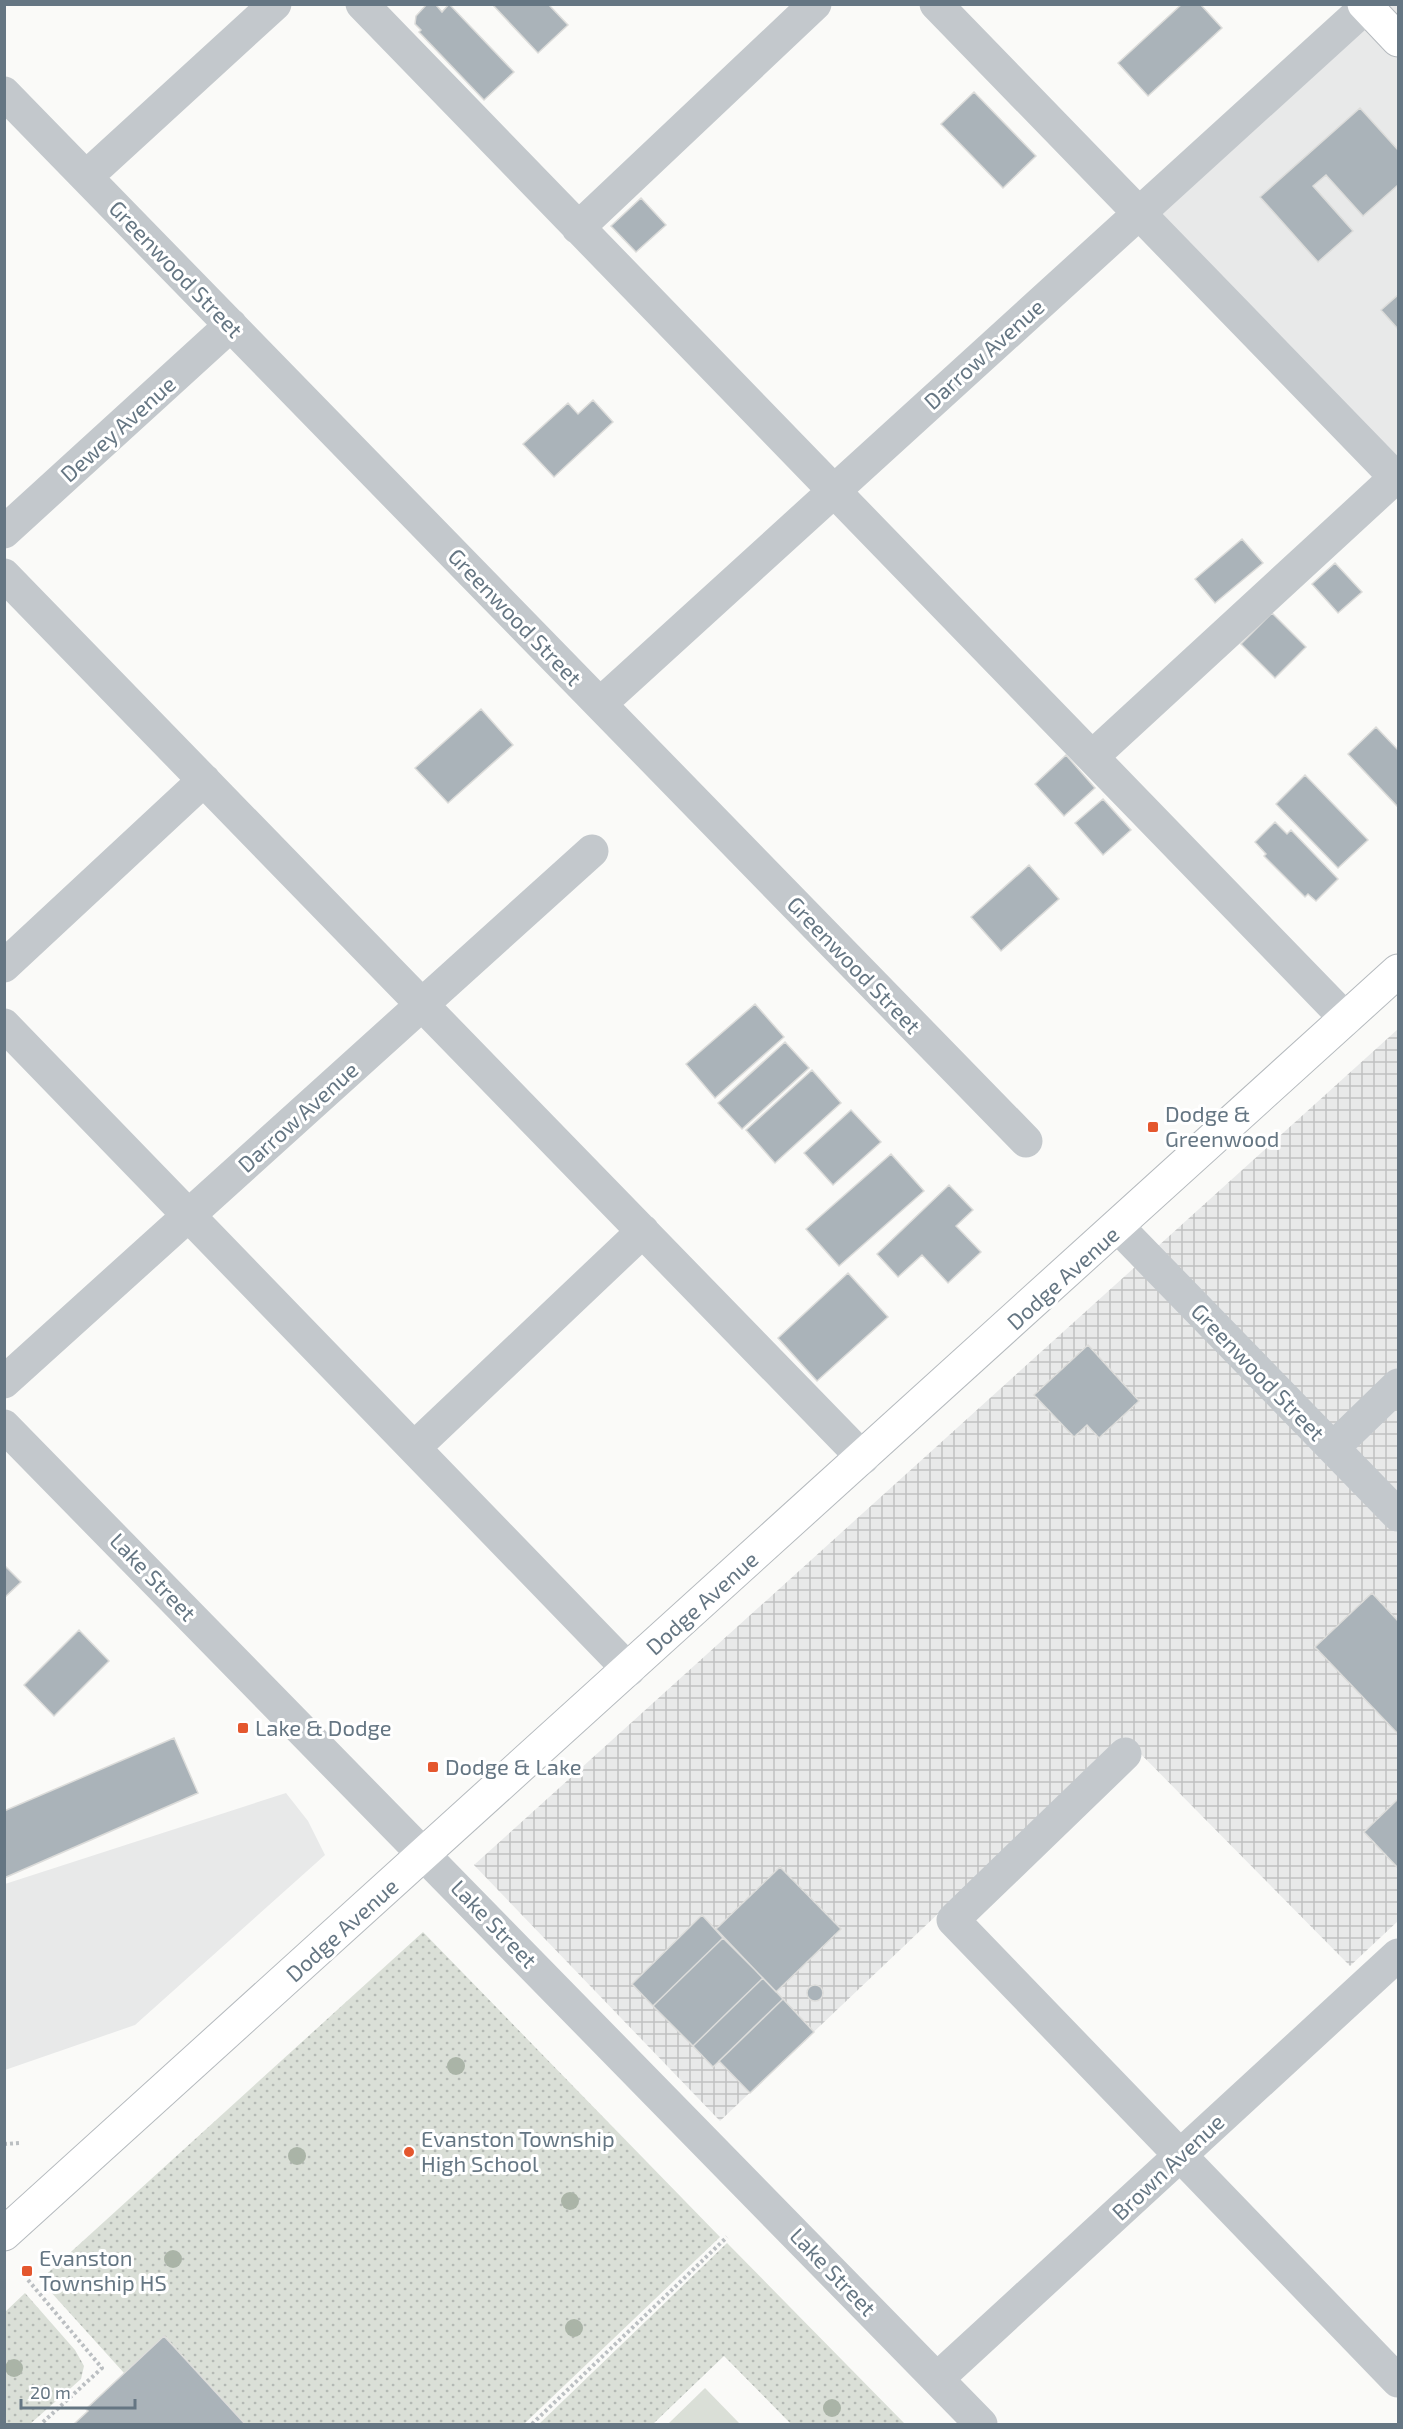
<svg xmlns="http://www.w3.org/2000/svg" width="1403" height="2429" font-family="'Exo 2',sans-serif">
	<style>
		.built { fill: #e8e9e9 }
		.industrial { fill: url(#industrial-grid) }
		.grass { fill: url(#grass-dots) }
		.park { fill: #dadfd7 }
		.building { fill: #aab3b9; stroke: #dcdcda; stroke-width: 1.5 }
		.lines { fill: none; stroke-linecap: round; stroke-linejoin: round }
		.major-casing { stroke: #b5babe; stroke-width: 35 }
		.path { stroke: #bbbfc2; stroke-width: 4; stroke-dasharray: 3 3; stroke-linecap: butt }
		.minor { stroke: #c3c8cc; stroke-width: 33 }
		.major { stroke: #fff; stroke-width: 33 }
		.tree { fill: #aab4a7 }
		.poi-dot { fill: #e4572e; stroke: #fff; stroke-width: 2 }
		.labels { text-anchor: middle; stroke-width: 6; stroke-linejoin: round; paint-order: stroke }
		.street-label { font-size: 22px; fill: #657683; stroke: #fff }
		.poi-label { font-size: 22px; fill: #657683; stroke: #fff; text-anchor: start }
	</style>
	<defs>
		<pattern id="industrial-grid" width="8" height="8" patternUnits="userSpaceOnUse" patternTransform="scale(1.5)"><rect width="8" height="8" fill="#e8e9e9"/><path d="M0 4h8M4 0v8" fill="none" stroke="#c0c1c2"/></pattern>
		<pattern id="grass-dots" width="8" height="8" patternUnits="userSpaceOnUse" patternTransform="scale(1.5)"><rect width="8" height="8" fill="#dadfd7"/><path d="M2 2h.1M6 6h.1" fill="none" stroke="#b4b9b4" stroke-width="1.8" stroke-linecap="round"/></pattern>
	</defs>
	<rect width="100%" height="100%" fill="#fafaf8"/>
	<path class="built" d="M1369,5H1398V480L1140,213Z
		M286,1793L308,1821L325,1855L135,2025L5,2070V1884Z"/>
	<path class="industrial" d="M1398,1029V1921L1350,1966L1124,1737L720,2121L474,1865Z"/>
	<path class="grass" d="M423,1932L720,2237L524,2424H245L165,2336L124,2373L40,2280Z
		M727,2243L905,2424H791L724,2356L653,2424H539Z
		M25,2293L75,2350L84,2366L81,2379L30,2424H5V2312Z"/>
	<path class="park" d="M705,2388L740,2424H668Z"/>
	<path class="building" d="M427,4L436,5L442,12L449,4L514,72L484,100L419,32L421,30L415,24L416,16Z
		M492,4H548L568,25L538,53Z
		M1182,4H1200L1222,28L1148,96L1118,63Z
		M974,92L1036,156L1003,188L941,124Z
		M1360,108L1398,150V185L1363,216L1326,175L1313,186L1353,231L1318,262L1260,197Z
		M641,198L666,225L636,252L611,226Z
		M1398,295V329L1381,310Z
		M593,400L613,422L554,477L523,444L568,403L578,414Z
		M1242,539L1263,563L1215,603L1195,579Z
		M1335,563L1362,592L1338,613L1312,584Z
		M1272,613L1306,647L1275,678L1241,644Z
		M481,709L513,745L448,803L415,768Z
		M1376,727L1398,750V807L1348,754Z
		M1066,755L1095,788L1064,816L1035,784Z
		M1305,775L1368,840L1338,868L1276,804Z
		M1103,799L1131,830L1103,855L1075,823Z
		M1275,822L1287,834L1291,830L1338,879L1316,901L1308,894L1305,897L1264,856L1266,854L1255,842Z
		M1029,865L1059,899L1001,951L971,917Z
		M755,1004L784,1037L715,1098L686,1064Z
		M785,1042L809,1068L742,1129L718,1103Z
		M812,1070L841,1103L775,1163L746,1130Z
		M851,1110L881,1142L833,1185L804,1153Z
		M891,1154L924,1191L839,1266L806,1229Z
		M949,1185L973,1210L956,1226L981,1252L948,1283L922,1255L898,1277L877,1254Z
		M848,1273L888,1317L817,1381L778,1338Z
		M1088,1345L1139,1401L1099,1438L1087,1425L1074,1437L1034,1395Z
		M4,1565L21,1582L4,1598Z
		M1372,1593L1398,1621V1734L1315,1647Z
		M79,1630L109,1661L54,1716L24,1685Z
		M174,1738L198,1793L4,1878V1811Z
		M1398,1799V1868L1364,1832Z
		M780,1867L841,1929L776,1992L716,1929Z
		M702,1915L723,1938L653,2006L632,1984Z
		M723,1938L763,1978L693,2046L653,2006Z
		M763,1978L783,1999L713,2067L693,2046Z
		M807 1993a8 8 0 1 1 16 0a8 8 0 1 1-16 0Z
		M783,1999L814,2032L750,2093L719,2061Z
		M164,2336L245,2424H74L88,2411L86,2409Z"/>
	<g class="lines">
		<defs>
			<path id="major" d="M1364,4L1398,40
				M4,2234L1398,971"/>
		</defs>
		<use href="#major" class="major-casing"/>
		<path class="path" d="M4,2144L20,2143
			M28,2280L102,2368L41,2424
			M532,2424L727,2237"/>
		<path class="minor" d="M362,4L1346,1019
			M936,4L1398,480
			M4,93L1026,1141
			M86,177L275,4
			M578,228L815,4
			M4,532L231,325
			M4,575L863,1458
			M600,704L1369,4
			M1092,757L1396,477
			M4,966L204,780
			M4,1025L629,1670
			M1119,1228L1398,1515
			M4,1382L592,851
			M4,1426L981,2424
			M414,1448L643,1231
			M1333,1448L1398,1385
			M1125,1754L953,1920L1398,2381
			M937,2379L1398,1955"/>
		<use href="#major" class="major"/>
	</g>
	<g class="tree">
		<circle cx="456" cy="2066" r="9"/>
		<circle cx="297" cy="2156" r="9"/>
		<circle cx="570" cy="2201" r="9"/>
		<circle cx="173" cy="2259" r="9"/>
		<circle cx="574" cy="2328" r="9"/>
		<circle cx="14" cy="2368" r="9"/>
		<circle cx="832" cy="2408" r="9"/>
	</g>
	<g class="poi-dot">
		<rect x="1147" y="1121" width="12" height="12" rx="3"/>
		<rect x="237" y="1722" width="12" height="12" rx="3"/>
		<rect x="427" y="1761" width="12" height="12" rx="3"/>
		<circle cx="409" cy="2152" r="6"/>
		<rect x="21" y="2265" width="12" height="12" rx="3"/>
	</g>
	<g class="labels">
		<g class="street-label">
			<text transform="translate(176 269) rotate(46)" y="8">Greenwood Street</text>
			<text transform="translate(984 354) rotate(-42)" y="8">Darrow Avenue</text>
			<text transform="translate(118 429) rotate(-42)" y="8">Dewey Avenue</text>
			<text transform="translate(515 617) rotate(46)" y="8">Greenwood Street</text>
			<text transform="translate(854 965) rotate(46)" y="8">Greenwood Street</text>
			<text transform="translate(298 1117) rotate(-42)" y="8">Darrow Avenue</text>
			<text transform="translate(1063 1278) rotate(-42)" y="8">Dodge Avenue</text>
			<text transform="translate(1258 1372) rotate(46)" y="8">Greenwood Street</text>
			<text transform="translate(153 1577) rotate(46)" y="8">Lake Street</text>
			<text transform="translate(702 1603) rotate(-42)" y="8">Dodge Avenue</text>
			<text transform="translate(494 1924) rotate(46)" y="8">Lake Street</text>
			<text transform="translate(342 1930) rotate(-42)" y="8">Dodge Avenue</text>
			<text transform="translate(1168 2167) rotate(-43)" y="8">Brown Avenue</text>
			<text transform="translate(833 2272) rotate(46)" y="8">Lake Street</text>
		</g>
		<g class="poi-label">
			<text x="1165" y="1122">Dodge &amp;<tspan x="1165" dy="25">Greenwood</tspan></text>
			<text x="255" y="1736">Lake &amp; Dodge</text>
			<text x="445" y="1775">Dodge &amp; Lake</text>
			<text x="421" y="2147">Evanston Township<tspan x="421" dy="25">High School</tspan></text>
			<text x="39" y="2266">Evanston<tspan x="39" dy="25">Township HS</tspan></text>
		</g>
	</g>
	<rect width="1403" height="2429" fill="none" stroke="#657683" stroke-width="12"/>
	<path d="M21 2399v9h114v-9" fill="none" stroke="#657683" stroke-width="3"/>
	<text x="30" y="2399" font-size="18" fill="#657683" stroke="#ffffff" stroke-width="4.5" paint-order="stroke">20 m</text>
</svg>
